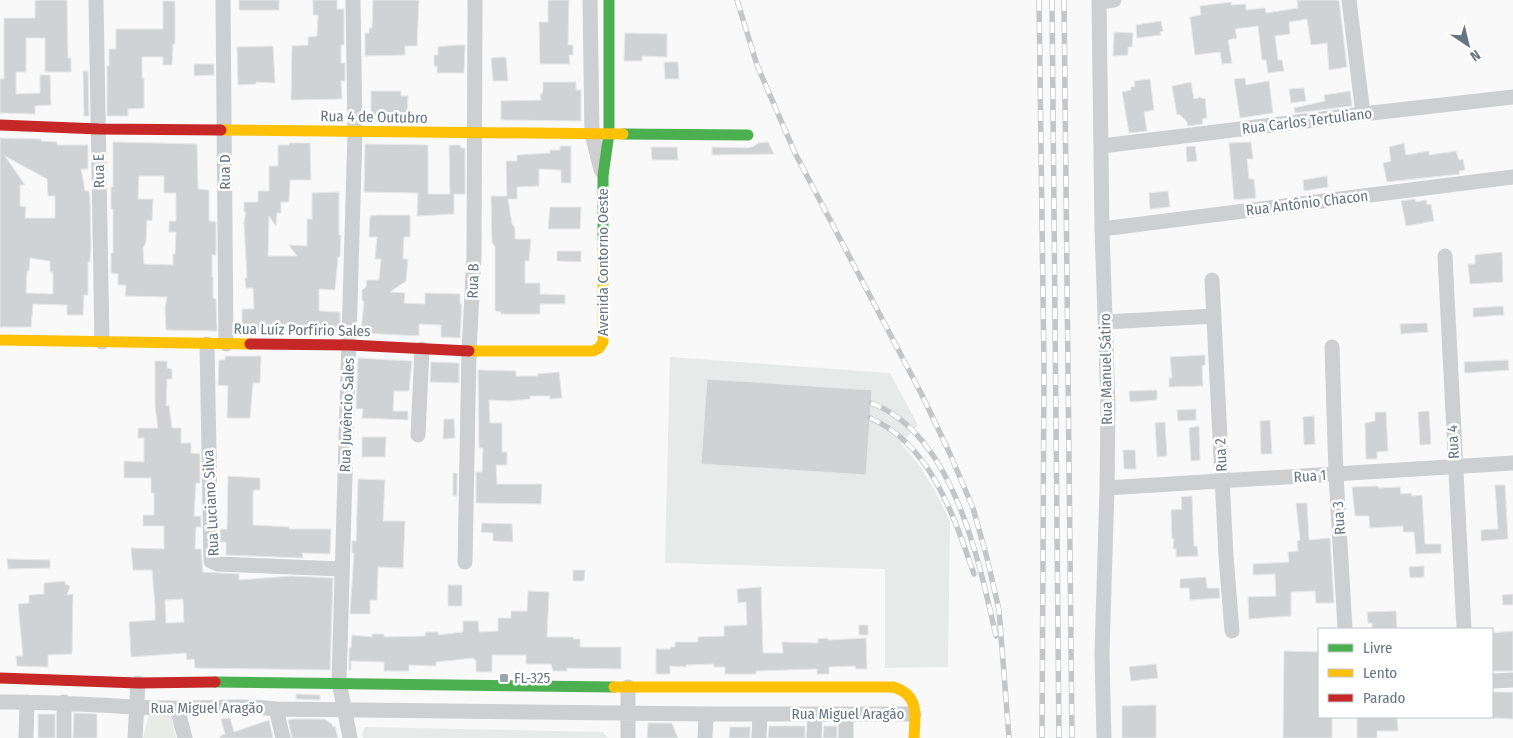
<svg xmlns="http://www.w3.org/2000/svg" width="1513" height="738" font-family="'Fira Sans Condensed',sans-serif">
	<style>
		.built { fill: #e8e9e9 }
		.green { fill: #e8ebe6 }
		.building { fill: #d0d2d3; stroke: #e8e8e8; fill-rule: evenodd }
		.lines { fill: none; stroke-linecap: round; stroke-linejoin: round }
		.street { stroke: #cecfd0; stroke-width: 15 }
		.fast { stroke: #4caf50; stroke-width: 11 }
		.slow { stroke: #ffc107; stroke-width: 11 }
		.jam { stroke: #c62828; stroke-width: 11 }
		.rail-casing { stroke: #c3c5c6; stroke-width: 5.5 }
		.rail { stroke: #fff; stroke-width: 4; stroke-dasharray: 11; stroke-linecap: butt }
		.poi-dot { fill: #99a4ac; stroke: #fff; stroke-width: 2 }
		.labels { text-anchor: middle; stroke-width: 5; stroke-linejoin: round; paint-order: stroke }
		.street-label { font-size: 15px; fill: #657683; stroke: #fff }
		.poi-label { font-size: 15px; fill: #657683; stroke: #fff; text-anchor: start }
	</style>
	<rect width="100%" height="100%" fill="#f9f9f9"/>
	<path class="built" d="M670,357L890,373L918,425L901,444L919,465L934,489L950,521L948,667L885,668V569L665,563Z
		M365,727L603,732L608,738H363L362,735Z"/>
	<path class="green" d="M164,710L171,716L176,738H143L149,714Z"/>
	<path class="building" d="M39,0H67L68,58H71V72H45V38H26V72H16V94L40,93V75H50L51,105L35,106V114L0,113V79H4V18H35V1Z
		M239,0H279V10H239Z
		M313,0H337V9H344V45H341V63H345V81H341L342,99L291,100L292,46L308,45V37L317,36L318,15H313Z
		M373,0H419L417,46H405V55L365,56V33H369V28H372Z
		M548,0H569L568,45H573V55H569L570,64H540L539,22H548Z
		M1297,0H1339L1347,67L1329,70L1327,43L1311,45L1307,19L1289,22L1290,34L1275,36L1278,60H1282L1284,71L1268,73L1266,60H1262L1258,26L1235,29L1237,38L1228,40L1232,63L1222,64L1220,52L1195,55L1190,17L1201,15L1200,6L1231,2V5L1246,4V10L1265,8L1266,13L1298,8Z
		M163,1H175V44H173L172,65H163V57H142V78H144V108L128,109V116H107V66H109V49H116V29H163Z
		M1161,21L1163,31L1160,32L1161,35L1137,38L1136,25Z
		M1114,32L1133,33L1132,47H1128V55L1113,56Z
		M625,33L667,34V57L642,56V61H624Z
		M455,45H465L464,73H437V66H434V55H438V47Z
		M273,46L275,83L256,82V84L238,85L237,47Z
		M504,57L506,58L508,81H493L491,58Z
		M664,62H678L679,79H665Z
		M194,64H214V75L194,76Z
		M83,71H88L89,116H84Z
		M1245,78L1246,85L1269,81L1273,113L1240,118L1234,79Z
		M1150,79L1154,110L1144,112L1147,131L1129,133L1122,92L1131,90V87L1135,86L1134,81Z
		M543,82H576V90H581V121L501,120V101L541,100L540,94H542L543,90Z
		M1191,82L1194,99L1201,97L1202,99L1205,98L1207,118L1202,119L1203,124L1188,126L1187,122L1179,114L1177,115L1172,86Z
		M1304,88L1306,101L1291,103L1289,89Z
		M371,91H401V96H408L407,119H371Z
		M1350,91L1352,106L1295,113L1294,108L1325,101L1324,95Z
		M0,138L41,139V141L57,142V145H88V169H81L85,191H89L90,197L91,247L90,262H88V295H84L83,315H67V305L33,304L31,327H0ZM5,156L47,179L48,196H55V218H25L26,207L20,206V185H25ZM30,258L50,261V272H53V294L26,293L27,271H29Z
		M113,142L197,144L198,189L209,190V221L216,222V255H212V277H213V298L216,299L217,331L166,330L165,308L167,297L125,296L126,285H118V274L111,273V253H113V209H111V187H113ZM139,176H164V193H176V221H169V232H176L175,254H173V265L144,264L143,248L146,242L147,220L152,221L153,199H138Z
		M768,142L774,154L712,155V147L748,148L754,146L758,143Z
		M1251,142L1253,159H1247L1249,179H1254L1256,198L1234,200L1229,143Z
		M289,143H310L311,180H290L289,202H281V213H277L276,226L269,216L268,256H297L289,245L307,246V219H312V193L339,192V235H341L340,257H338L335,290L319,289V311L340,312V332L242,331V309H254L253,288H246L245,278H247L244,223L246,212H244V202H258V191H269V166H278V145H289Z
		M1404,143L1406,155L1429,151V155L1456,151L1459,160L1463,159L1465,170L1459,171L1460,174L1387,182L1383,163L1391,161L1389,147Z
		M365,144L428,145V194H450L449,145H460L461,148H465V194H454V214L417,216L418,193L364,192Z
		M560,146H571V183H561V170L539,169V186L517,187V199H508L512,224L515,228V239H531L529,261H525V283H540V294L565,295V304H540V314H501V312L495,311V247L492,242L491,196H507L506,161H517V155L550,153V150H560Z
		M1195,146L1197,161L1187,162L1186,147Z
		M651,147H677L678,160H652Z
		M1327,176L1328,187L1304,191L1303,180Z
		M1168,191L1170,207L1150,209L1149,193Z
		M1415,199L1416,202L1426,200L1427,205L1431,204L1434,221L1406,226L1401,201Z
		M550,207H581L580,229H548Z
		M378,215H410V237H404L403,259H408L406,281L390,292L405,293L404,303L425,304V293L460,294V304H462L460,338L441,337V325L419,324V336L361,333L364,301H362V290L366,287L367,280H379L381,259H375L377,237H369L370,216Z
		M557,251H581V262L557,261Z
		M1502,252L1503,282L1470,284L1468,264H1475V255Z
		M1503,306L1504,315L1473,317V308Z
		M1427,323L1428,332L1401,334L1400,324Z
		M1205,355V365L1202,366L1203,386L1169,387V378H1172L1170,357Z
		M225,356H261L260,383H253L250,418H227L228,386L218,385L219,360H225Z
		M358,358L412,361L409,391H394L393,411H408V420L362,418L363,409H356Z
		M1508,360L1509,370L1465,373L1464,362Z
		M155,361H167V368L172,369V379H167L166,406L169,405L172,428H181V443H191V453L200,454V483H196L194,516H201V527H196L195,549H201L203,572L239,574V580L291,576L333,578L330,670L195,668L194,659L187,660L186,653L131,657L129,622L155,620V606L152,570H133L131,548L164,549V526H143V515H154V493H151V478H124V461L144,462V438H138V428H158L155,406ZM183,599L184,622L166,623L165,600Z
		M431,362L459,363V383L430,382Z
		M478,370L516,371V376H538V374L559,372L562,398L550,399V396H530V399L510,401L489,400L490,423H502V452H507V465H496L497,484H542L541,504L476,503V472H482L483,448H479Z
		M707,379L872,390L866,475L701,464Z
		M1157,390V400L1130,402L1129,391Z
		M1196,409V420L1178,421L1177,410Z
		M1429,411L1431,444L1420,445L1418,412Z
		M1375,412H1386L1388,451L1377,452V459H1366L1365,423L1375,421Z
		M1314,416L1315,444L1304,445L1303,417Z
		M444,419H454L455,438L443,439Z
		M1270,420L1272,454H1261L1260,421Z
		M1165,422L1167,456L1157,457L1155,423Z
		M1199,426L1200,460L1191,461L1189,428Z
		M362,437H386L385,457H362Z
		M1123,450H1135L1136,469H1124Z
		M453,473H457V496H453Z
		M228,476L260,478V490H253V525L289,527V529H331L330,554L302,553L303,558L226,555V542H220V529H227Z
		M358,479L385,480L383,521H405L403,568L378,567L377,600H370V614H350L354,553H352V541H356Z
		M1495,485H1505L1508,539L1481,541V530L1498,529Z
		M1378,486L1379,488L1400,487L1401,494L1411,493L1412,496L1422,495L1425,544H1441V553L1416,554L1414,532H1403V526L1370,528L1369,516H1355L1352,487Z
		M1192,496L1194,546H1197L1198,556L1176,557V549H1173L1174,539H1172L1171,510L1182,509L1181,497Z
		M1296,503H1307L1309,540L1330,538L1334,603H1316L1315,591L1291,592V616L1249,619L1248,597L1276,596L1275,574L1253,575V564L1289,562L1288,552L1298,551L1297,541L1300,540Z
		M482,523L512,524L513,542L493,541V533L481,532Z
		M7,559L50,560V568L8,569Z
		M1424,566V577L1410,578L1409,567Z
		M573,570H585L584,581H573Z
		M1206,577L1207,588H1219L1220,598L1190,600L1189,588H1180V579Z
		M65,581V584L70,586L67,595L73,594L72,654L48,655V667L17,666L16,656H23L18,604L29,603V595L44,594V583Z
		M448,585H462V606H448Z
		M761,587L763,653H783L782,642L818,643V639L828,638V640L866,638L867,669H856L855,666L829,667V674H817V669L756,671V674H725V667H714V664L686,665V667L670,666V674H656V649H670V647H675V642H698V637L724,636V626L747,625L746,602L738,603L737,589Z
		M528,591L549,592L547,637H574L573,639H580V647H621V669L567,668V671H553L551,664H526V655H492V672H476V660H474V658L436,662V666L409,665V671H384V662L351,661V670H349V648H351L352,635L372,637V634H384V637L425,636L426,632H438V635L463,632V621H478L479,632L498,631V618H511V611H527Z
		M1513,594V605H1503L1502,595Z
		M1396,611L1397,629H1372V623H1368L1367,612Z
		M859,625H868V635H859Z
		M1513,631V671H1492V633Z
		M1284,651L1319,652V717H1332V738H1283Z
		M1156,664L1158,678L1131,681L1129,667Z
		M1492,692H1513V719L1492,718Z
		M296,694L320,695V700L296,699Z
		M1156,705V738H1122V706Z
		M74,713L97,714V738H73Z
		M38,714H55V738H38Z
		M1357,717H1397L1398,731H1377V738H1357Z
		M230,718L234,732L269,720L273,738H220V736L225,734L221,719Z
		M294,719H324L332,724L333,727L335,726L338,738H292L288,720Z
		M648,723H672L678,738H647Z
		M769,726H805V738H768Z
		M824,726H837V738H823Z
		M730,727H750V738H729Z"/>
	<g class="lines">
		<path class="street" d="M96,0L102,342
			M223,0L226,344
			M590,0L592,134L601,170
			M1099,0L1102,229L1108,406L1107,488L1102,654L1104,738
			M1349,0L1363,114
			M1099,2L1114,0
			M1102,146L1363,114L1513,97
			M1102,229L1513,177
			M1445,256L1464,629
			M1212,280L1226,556L1232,631
			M1105,322L1214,316
			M207,344L211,561L218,564L342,569
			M1332,347L1336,475L1345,629
			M418,435L422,349
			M1107,488L1513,463
			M465,562L469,351L474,256L475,0
			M1492,681L1513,680
			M628,687V738
			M0,702C57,701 112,707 169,708C205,709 241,704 276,709L706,714H914
			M64,702V738
			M177,708L185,738
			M276,709L283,738
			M26,738L27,702
			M135,738L138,683
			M350,738L339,682L355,132L353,0
			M705,738L706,714
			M759,738L760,714
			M814,738L815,714
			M846,738V714"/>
		<path class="fast" d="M623,134L748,135
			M603,243V176L609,133V0
			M215,682L614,687"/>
		<path class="slow" d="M221,130L623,134
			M0,340L250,344
			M469,351H593L599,348L603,342V243
			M614,687H893C920,695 915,715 914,738"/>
		<path class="jam" d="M0,125L99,129L221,130
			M250,344L350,345L469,351
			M0,678L138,683L215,682"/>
		<defs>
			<path id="rail" d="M737,0L757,65L795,153L922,395L950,454L973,508L987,558L999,610L1009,738
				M1039,0L1044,369L1042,738
				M1052,0L1059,738
				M1064,0L1072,738
				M871,403C953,433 979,561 996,636
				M870,418C931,444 954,517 974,574"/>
		</defs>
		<use href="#rail" class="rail-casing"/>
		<use href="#rail" class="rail"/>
	</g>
	<rect class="poi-dot" x="499" y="673" width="10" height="10" rx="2.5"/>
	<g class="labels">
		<g class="street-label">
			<text transform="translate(374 117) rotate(1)" y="5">Rua 4 de Outubro</text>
			<text transform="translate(1307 121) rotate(-7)" y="5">Rua Carlos Tertuliano</text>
			<text transform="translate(99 171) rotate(-91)" y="5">Rua E</text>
			<text transform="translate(225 172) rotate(-90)" y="5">Rua D</text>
			<text transform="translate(1307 203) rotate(-7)" y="5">Rua Antônio Chacon</text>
			<text transform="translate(603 262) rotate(-90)" y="5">Avenida Contorno Oeste</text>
			<text transform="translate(473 281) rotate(-88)" y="5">Rua B</text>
			<text transform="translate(302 330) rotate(1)" y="5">Rua Luíz Porfírio Sales</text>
			<text transform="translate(1106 369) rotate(-91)" y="5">Rua Manuel Sátiro</text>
			<text transform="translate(347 415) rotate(-88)" y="5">Rua Juvêncio Sales</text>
			<text transform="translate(1453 442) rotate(-93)" y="5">Rua 4</text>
			<text transform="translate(1221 455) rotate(-93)" y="5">Rua 2</text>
			<text transform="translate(1310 476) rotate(-4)" y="5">Rua 1</text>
			<text transform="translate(211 503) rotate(-93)" y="5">Rua Luciano Silva</text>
			<text transform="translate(1339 518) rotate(-94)" y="5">Rua 3</text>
			<text x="207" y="713">Rua Miguel Aragão</text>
			<text x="848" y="719">Rua Miguel Aragão</text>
		</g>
		<g class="poi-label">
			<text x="514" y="683">FL-325</text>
		</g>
	</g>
	<rect x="1318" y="628" width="175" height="90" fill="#ffffff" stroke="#c1c8cd"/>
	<rect x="1328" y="644" width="25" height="8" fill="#4caf50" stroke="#c1c8cd"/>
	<text x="1363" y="653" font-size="15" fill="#657683">Livre</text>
	<rect x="1328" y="669" width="25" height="8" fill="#ffc107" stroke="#c1c8cd"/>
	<text x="1363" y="678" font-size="15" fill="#657683">Lento</text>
	<rect x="1328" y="694" width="25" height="8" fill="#c62828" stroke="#c1c8cd"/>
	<text x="1363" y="703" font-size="15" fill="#657683">Parado</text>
	<g transform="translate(1468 45) rotate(145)" stroke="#ffffff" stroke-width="4" paint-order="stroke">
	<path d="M0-4L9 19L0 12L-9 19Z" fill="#657683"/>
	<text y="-8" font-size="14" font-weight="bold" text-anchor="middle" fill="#657683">N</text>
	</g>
</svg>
